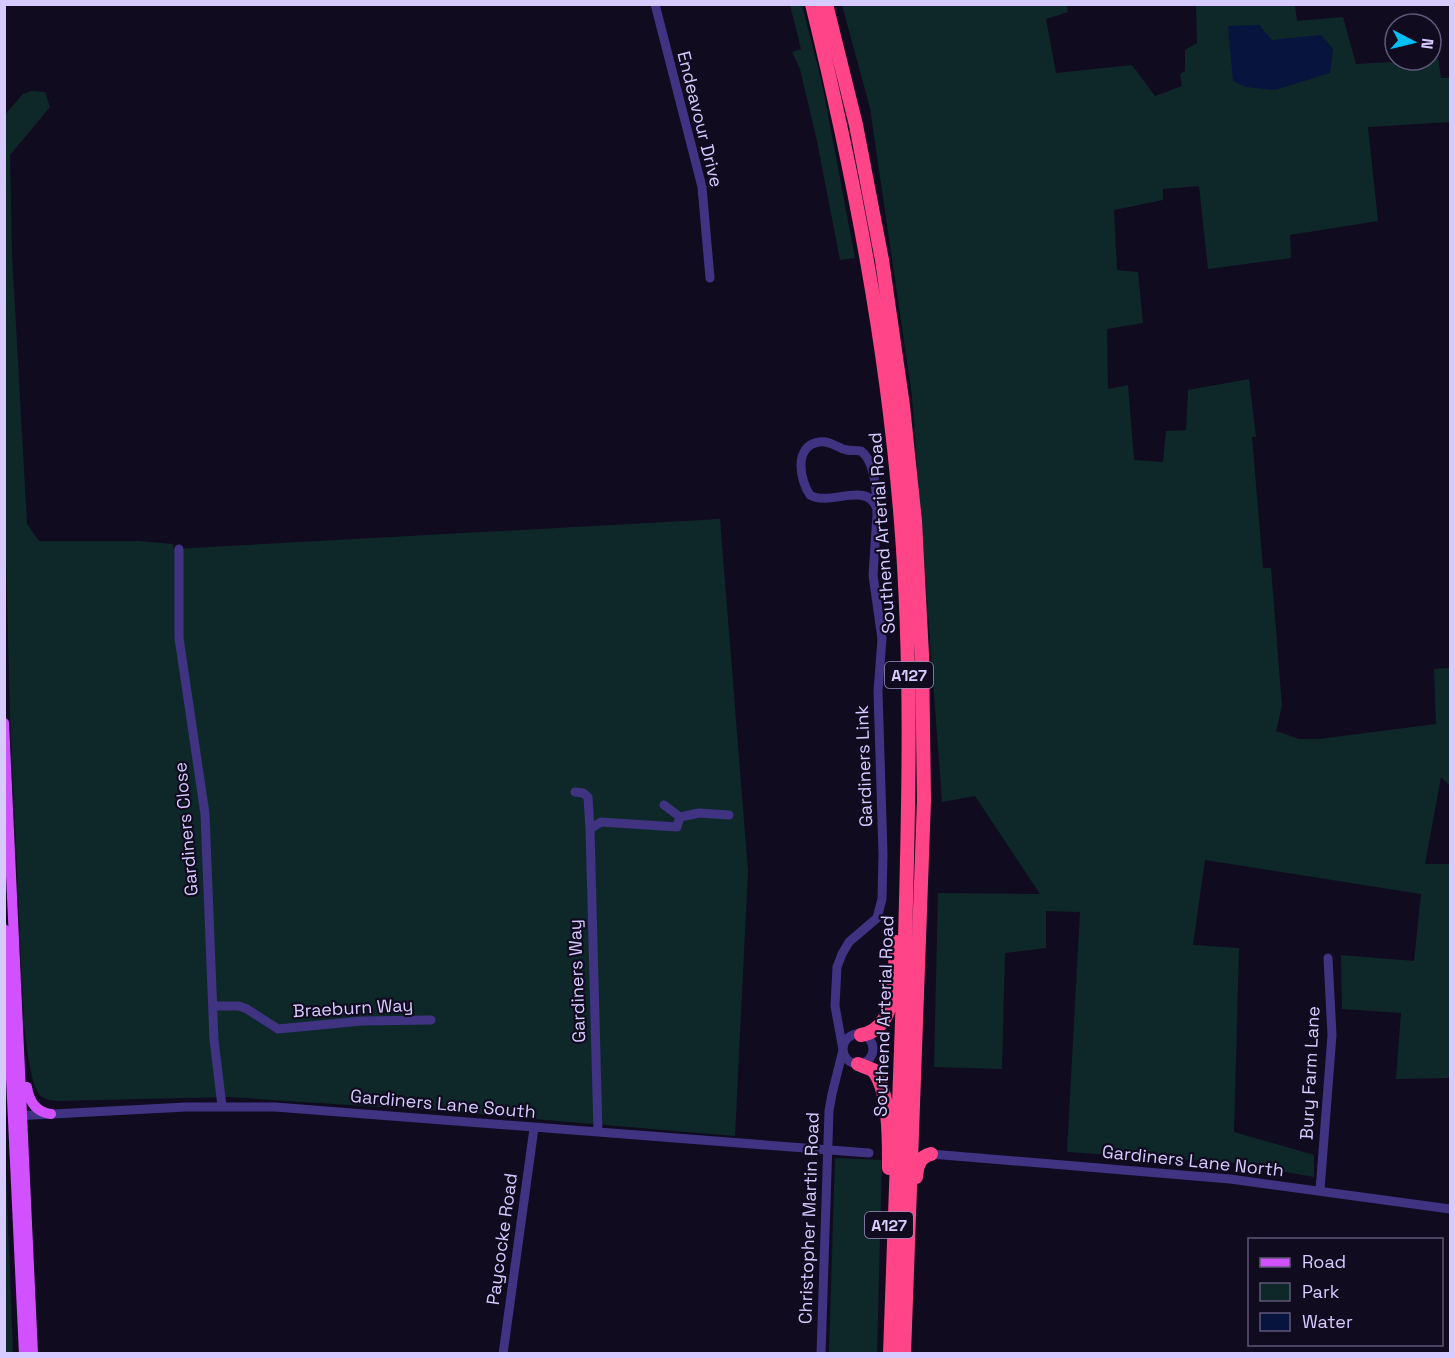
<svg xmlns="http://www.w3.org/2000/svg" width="1455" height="1358" font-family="'Space Grotesk',sans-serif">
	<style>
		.green { fill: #0e282a }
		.water { fill: #06143e }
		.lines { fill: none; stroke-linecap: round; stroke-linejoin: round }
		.minor { stroke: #3f3382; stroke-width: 9 }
		.major { stroke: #d251ff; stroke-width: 10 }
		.highway { stroke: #ff4588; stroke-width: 14 }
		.labels { text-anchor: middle; stroke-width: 4.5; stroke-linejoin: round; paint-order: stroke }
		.shield { fill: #110b20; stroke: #9b91bc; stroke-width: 1.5 }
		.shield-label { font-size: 16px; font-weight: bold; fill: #d6caff }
		.street-label { font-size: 18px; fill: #d6caff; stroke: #110b20 }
	</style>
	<rect width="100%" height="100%" fill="#110b20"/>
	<path class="green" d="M790,5H802L822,83L855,258L840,260L817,141L800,69L792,52L801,49Z
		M842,5H1067L1068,12L1046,19L1056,73L1132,65L1155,96L1182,86L1180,74L1185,71V50L1197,43L1196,5H1295L1297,21L1343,17L1356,64L1431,60L1438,58L1441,78H1450V122L1368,127L1378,221L1290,235L1291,258L1208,269L1199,186L1163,189V200L1114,210L1117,270L1138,272L1143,323L1107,329L1108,389L1128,385L1134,460L1163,462L1166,431L1186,430L1188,390L1249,379L1256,437H1252L1263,568H1271L1282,706L1276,731L1299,739H1319L1436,724L1434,669L1450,668V786L1441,777L1425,864H1450V1078L1396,1079L1401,1013L1342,1009L1341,955L1414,961L1421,894L1205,860L1193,945L1239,948L1234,1132L1314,1155V1177L1236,1163L1067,1152L1080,912L1046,911V948L1005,953L1002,1069L934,1067L938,893L1040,894L975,796L942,802L912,396L870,108Z
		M32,91L45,92L50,107L10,155L12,254L27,524L39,541H138L173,544L174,549L720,519L748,871L735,1136L441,1111L229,1097L56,1101C50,1100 43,1099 39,1094C30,1083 26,1039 24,1024L10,712L4,480V116L23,94Z
		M4,1120L13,1353V1354L4,1353Z
		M835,1158L882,1160L877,1353H829Z"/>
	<path class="water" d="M1259,25L1272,40L1321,35L1333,49L1330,73L1275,90L1246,87L1233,81L1228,26Z"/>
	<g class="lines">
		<path class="minor" d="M655,4L702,187L710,278
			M179,549V638L205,814L214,1040L222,1106
			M575,792L583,793L588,797L590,829
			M680,817L699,813L729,815
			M213,1006H239L247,1009L278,1029L362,1021L431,1020
			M843 1049a15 15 0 1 1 30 0a15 15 0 1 1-30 0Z
			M15,1116L186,1107H275L869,1153
			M598,1132L590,829L601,822L677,827L680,817L664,805
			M931,1154L1230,1179L1450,1209
			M1320,1190L1332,1035L1328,958
			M503,1354L534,1128
			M821,1354L829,1111L832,1094L843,1050L835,1006L837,967L842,954L849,942L877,918L882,899L883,854L878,691L882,639L873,575L877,515C877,498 876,462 861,451C857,450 852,451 847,450C837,448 830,440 819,442C793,446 800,481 810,495C829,507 868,480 877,509"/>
		<path class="major" d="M4,723L33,1354
			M4,929L24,1354
			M27,1087C29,1101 36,1112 51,1114"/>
		<path class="highway" d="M812,4C854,175 887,346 901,522C912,660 909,799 905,938C901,1076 895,1215 890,1354
			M826,4L856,125L882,260L903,406L915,521L922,655L924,800L904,1354
			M861,1035C899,1029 894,971 896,942
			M858,1064L873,1070C890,1091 889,1141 889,1168
			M916,1177C917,1166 919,1157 931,1154"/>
	</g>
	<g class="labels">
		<g class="shield">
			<rect x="885" y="662" width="48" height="26" rx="4.5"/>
			<rect x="865" y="1212" width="48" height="26" rx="4.5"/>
		</g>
		<g class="shield-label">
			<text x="909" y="681">A127</text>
			<text x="889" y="1231">A127</text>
		</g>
		<g class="street-label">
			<text transform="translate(700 119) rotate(76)" y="6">Endeavour Drive</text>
			<text transform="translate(882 533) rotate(-94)" y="6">Southend Arterial Road</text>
			<text transform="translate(864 766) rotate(-92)" y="6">Gardiners Link</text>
			<text transform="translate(186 829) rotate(-95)" y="6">Gardiners Close</text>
			<text transform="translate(577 981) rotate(-92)" y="6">Gardiners Way</text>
			<text transform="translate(353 1008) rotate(-3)" y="6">Braeburn Way</text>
			<text transform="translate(884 1016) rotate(-88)" y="6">Southend Arterial Road</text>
			<text transform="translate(1310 1073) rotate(-87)" y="6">Bury Farm Lane</text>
			<text transform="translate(443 1104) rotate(5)" y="6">Gardiners Lane South</text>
			<text transform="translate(1193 1161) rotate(6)" y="6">Gardiners Lane North</text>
			<text transform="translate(809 1218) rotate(-88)" y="6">Christopher Martin Road</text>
			<text transform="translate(502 1239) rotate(-82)" y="6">Paycocke Road</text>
		</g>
	</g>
	<rect width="1455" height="1358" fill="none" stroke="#d6caff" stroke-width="12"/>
	<rect x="1248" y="1238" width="195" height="108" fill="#110b20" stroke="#605779" stroke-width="1.5"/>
	<rect x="1260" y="1258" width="30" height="9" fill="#d251ff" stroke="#605779" stroke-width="1.5"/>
	<text x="1302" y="1268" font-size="18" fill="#d6caff">Road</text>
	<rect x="1260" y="1283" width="30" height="18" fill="#0e282a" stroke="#605779" stroke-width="1.5"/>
	<text x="1302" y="1298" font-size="18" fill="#d6caff">Park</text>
	<rect x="1260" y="1313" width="30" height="18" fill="#06143e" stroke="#605779" stroke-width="1.5"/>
	<text x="1302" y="1328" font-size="18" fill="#d6caff">Water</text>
	<g transform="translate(1413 42) rotate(97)"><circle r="28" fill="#110b20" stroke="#605779" stroke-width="1.5"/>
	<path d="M0-4.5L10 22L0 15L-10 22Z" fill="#00c0f5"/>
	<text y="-9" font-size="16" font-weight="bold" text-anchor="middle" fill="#d6caff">N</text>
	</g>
</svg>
